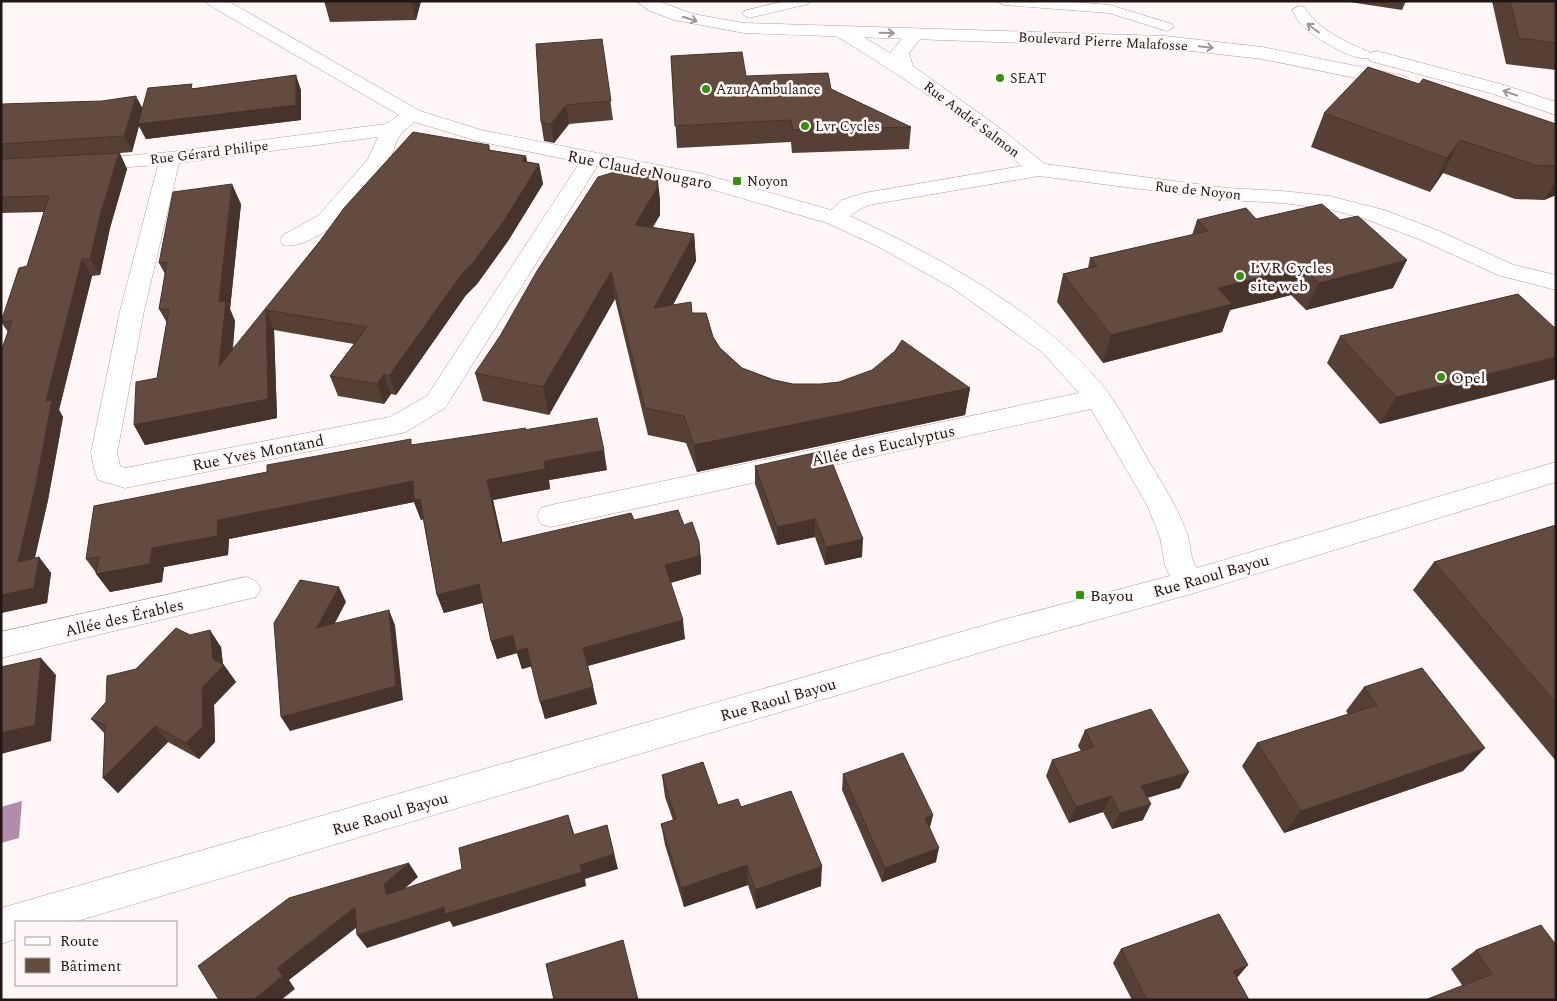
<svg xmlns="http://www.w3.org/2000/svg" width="1557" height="1001" font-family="Spectral,serif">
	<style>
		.water { fill: #b18da9 }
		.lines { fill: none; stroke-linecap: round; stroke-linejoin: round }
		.service-casing { stroke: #b99896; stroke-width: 1 }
		.minor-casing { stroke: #b99896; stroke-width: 1 }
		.tertiary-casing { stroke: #b99896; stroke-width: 1 }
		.service { fill: #fff; fill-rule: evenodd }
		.minor { fill: #fff; fill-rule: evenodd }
		.tertiary { fill: #fff; fill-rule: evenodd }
		.wall { fill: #564036 }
		.shaded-wall { fill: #46342c }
		.building { fill: #644b3f; stroke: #46342c }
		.oneway { stroke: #9c9696 }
		.poi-dot { fill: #34920b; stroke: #fff7f7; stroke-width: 2 }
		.labels { text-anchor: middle; stroke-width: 5; stroke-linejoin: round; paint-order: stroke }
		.far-street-label { font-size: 14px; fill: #221615; stroke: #fff7f7 }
		.far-poi-label { font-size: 14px; fill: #221615; stroke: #fff7f7; text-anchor: start }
		.street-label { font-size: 16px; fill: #221615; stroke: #fff7f7 }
		.poi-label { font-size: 16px; fill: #221615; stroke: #fff7f7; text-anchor: start }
	</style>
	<rect width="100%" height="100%" fill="#fff7f7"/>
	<path class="water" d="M22,801L19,838L1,843V807Z"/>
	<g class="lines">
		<defs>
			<path id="service" d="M785,1H810L808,4L749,18L742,14L744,11Z
				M997,1H1062L1110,5L1172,24L1174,27L1167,31L1109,13L1004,5Z
				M1299,6L1304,7C1320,31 1343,40 1369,52L1371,55L1369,58C1355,62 1317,39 1306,29C1300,24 1296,17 1292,10Z"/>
			<path id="minor" d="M206,1H228L420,111L481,130L703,174L831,210L842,200L864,193L1022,166C964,118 902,76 838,37L835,33L838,29H850L890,53L909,30H921L924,34L909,53L913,66L1001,129L1045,164L1227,188L1282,191L1329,196L1384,210L1437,230L1514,265L1556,275V290L1498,275L1421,240L1368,220L1329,209L1282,203L1227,200L1039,176L869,205L858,210L850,216C936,255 1049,316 1107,391C1123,413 1136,439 1150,463C1164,486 1179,510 1188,536C1191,547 1190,559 1197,568L1556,462V482L1191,594L1006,645L74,922H16V939L1,944V908L1006,619L1170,576L1165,566L1160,537L1147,505L1091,409L551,527L541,524L537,516L541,508L551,505L1079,393L1042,352L954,289L875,245L827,223L700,186L598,165L445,408L406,432L397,434L125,488L98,480L95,473L91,453L120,311L158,165L85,170L78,168L75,164L78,160L170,152L386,124L399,115L209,5ZM415,122L477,141L580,162L427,396L390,417L125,468L120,466L117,453L144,311L179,163L378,137L368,159L319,215L283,235L280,240L283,245C297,249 324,234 335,224C347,214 380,175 388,162C400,140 392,138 415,122Z
				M246,577L256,581L261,589L256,597L1,658V632Z"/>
			<path id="tertiary" d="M636,1H658L693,14L744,23L1165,36L1262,47L1400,75L1407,77L1410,81L1407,85L1400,87L1262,59L1165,48L744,33L674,20L650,11Z
				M1377,51L1504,85L1556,102V115L1490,93L1370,61L1368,57L1370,53Z"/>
		</defs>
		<use href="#service" class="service-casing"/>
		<use href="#minor" class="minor-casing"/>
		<use href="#tertiary" class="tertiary-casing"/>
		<use href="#service" class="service"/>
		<use href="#minor" class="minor"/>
		<use href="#tertiary" class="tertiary"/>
	</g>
	<path class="wall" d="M305,1H421L416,20L330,22L324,1Z
		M1343,1H1406L1402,10Z
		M1492,1H1556V70L1506,64Z
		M602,39L613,120L569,124L554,143L544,141L541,122Z
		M671,56L746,76L831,89L911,127L909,149L792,153L791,142L677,148Z
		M1419,84L1556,124V195L1544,200L1515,199L1443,173L1430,192L1311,147L1324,113Z
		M194,88L301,90V120L146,139L139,126L132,152L120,153L127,169L110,228L100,275L92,276L59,410L63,417L48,500L35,558L39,557L51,573L47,603L1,613V351L8,332L1,322L27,266L44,212L1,213V104L142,108Z
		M489,145L490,150L526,156L527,162L539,164L543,184L508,241L477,284L466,295L396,395L391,394L384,404L338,396L330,376L354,344L274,330L277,418L145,445L134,425L157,378L167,323L159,309L165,274L159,263L241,204L230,309L235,321L233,349L320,241Z
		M660,199V215L653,227L694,234L696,261L673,305L692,313L713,337L720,348L742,368L774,380L793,384L970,388L965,415L697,472L686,443L648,435L615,299L549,415L483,401L475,373Z
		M1256,219L1393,288L1306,310L1291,295L1230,310L1222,332L1103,363L1057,302L1063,274L1088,268L1090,258L1192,235L1197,220Z
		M1518,294L1380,424L1327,363L1340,336Z
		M526,430L607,470L549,480L550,489L493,500L502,543L634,520L684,525L699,542L701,561V574L670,583L685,639L588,666L597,704L545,719L532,666L522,669L517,653L497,659L491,641L483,603L444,613L437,595L423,519L421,520L414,502L229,539L228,555L164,567L162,582L110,592L86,559L413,445Z
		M755,466L862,557L825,565L815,537L777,545L755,484Z
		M1556,525V761L1413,590L1434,562Z
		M190,635L221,647L223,664L236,682L214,705L215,742L199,759L168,742L118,793L103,778L105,734L91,719L136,669Z
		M1364,687L1463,771L1284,833L1242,766L1257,743L1348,714L1346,711Z
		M1085,730L1180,788L1147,798L1143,820L1112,829L1103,812L1069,823L1046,776L1052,760L1081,751L1078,746Z
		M843,774L933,815L930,827L936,862L882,882L842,790Z
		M662,775L718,805L741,807L821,886L756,909L748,885L684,907L665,845L661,824L673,820L665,797Z
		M1121,949L1237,978L1249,1000H1132L1113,963Z
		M1476,950L1556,1000L1462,985L1451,969Z"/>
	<path class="shaded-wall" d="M411,1H421L416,20Z
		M296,75L301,90V120L146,139L139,126L132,152L124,136L136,96L144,111Z
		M566,105L569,124L554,143L551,124Z
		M1460,140L1443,173L1430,192L1447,158Z
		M119,153L127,169L110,228L100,275L90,259L101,212Z
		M526,156L529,176L522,161Z
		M539,164L543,184L508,241L477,284L466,295L396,395L389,376Z
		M657,172L660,199V215L638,252L635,225Z
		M1556,180V195L1544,200Z
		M232,184L241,204L230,309L235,321L229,386L219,366V302Z
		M694,234L696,261L657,335L654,308Z
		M82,259L92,276L59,410L63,417L48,500L30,577L18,562L46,401Z
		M1407,260L1393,288L1306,310L1319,283Z
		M1303,267L1291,295L1230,310L1222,332L1103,363L1111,335L1218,288Z
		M611,272L615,299L549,415L543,387Z
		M266,310L274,330L277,418L145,445L134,425L268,399Z
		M1556,357V379L1380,424L1396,397Z
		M384,374L391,394L384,404L377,384Z
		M970,388L965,415L697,472L694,445Z
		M604,450L607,470L549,480L550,489L493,500L507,562L501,543L487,480L544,461Z
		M413,481L427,518L421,520L414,502L229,539L228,555L164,567L162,582L110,592L96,574L152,548L218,520Z
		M815,519V537L777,545V527Z
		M863,539L862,557L825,565L826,547Z
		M699,542L701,561V574L667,584L665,565Z
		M39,557L51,573L47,603L1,613V595Z
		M479,584L485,602L444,613L437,595Z
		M339,587L346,602L324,644L316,628Z
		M389,610L395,625L403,700L290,731L281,717Z
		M683,620L685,639L587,666L583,648Z
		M210,630L221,647L223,666L224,665L236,682L214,705L215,742L199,759L186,743L202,688L213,659Z
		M513,635L527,648L533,666L522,669L517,653L497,659L491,641Z
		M41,658L56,675L51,741L1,754V733Z
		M593,687L597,704L545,719L540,702Z
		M155,726L168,742L118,793L103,778Z
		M1485,748L1463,771L1284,833L1301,811Z
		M1189,772L1180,788L1133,802L1141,786Z
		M1111,796L1103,812L1069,823L1076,807Z
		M1151,804L1143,820L1112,829L1120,813Z
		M568,815L573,830L578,849L573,835Z
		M933,815L929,830L925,818Z
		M607,825L618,869L585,879L586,886L453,927L450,921L367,948L357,935L444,907L580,865Z
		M939,848L936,862L882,882L885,868Z
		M409,863L418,877L394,898L386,895L384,884Z
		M747,865L748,885L684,907L681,888Z
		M822,866L821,886L756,909L755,890Z
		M355,907L365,921L289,980L295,989L281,1000H253L277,968Z
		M1248,965L1237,978L1233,971Z"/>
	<path class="building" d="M1510,1H1556V43L1519,38Z
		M602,39L611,101L566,105L551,124L541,122L536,44Z
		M742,52L746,76L828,73L831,89L911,127L793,130L791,120L675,126L671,56Z
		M1368,67L1419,84L1423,79L1556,124V166L1535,165L1460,140L1447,158L1324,113Z
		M296,75V105L138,124L148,88L192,84L191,89Z
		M136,96L124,136L1,144V104L102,101Z
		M413,132L489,145L488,150L526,156L522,161L539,164L504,221L472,264L461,275L389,376L384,374L377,384L330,376L367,327L266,310L268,399L134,425L136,382L157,378L169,309H159L167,262L159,263L173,192L232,184L219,302L226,301L219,366L320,241L344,208Z
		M119,153L101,212L90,259H82L46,401L52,400L36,484L18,562L39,557L34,588L1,595V351L12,321L1,322L19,268L27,266L49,196L1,197V159Z
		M631,167L657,172V188L635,225L694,234L654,308L691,302L692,313H706L713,337L720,348L742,368L774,380L793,384H821L839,382L872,370L895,351L902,340L970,388L694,445L684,416L645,408L611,272L543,387L475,373L500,336L537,271L598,177Z
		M1322,204L1340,220L1358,216L1407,260L1319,283L1303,267L1218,288L1232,304L1111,335L1063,274L1097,266L1090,258L1208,231L1197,220L1246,208L1256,219Z
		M1518,294L1556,329V357L1396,397L1340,336Z
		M597,418L604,450L544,461L545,469L487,480L501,543L631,513L634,520L678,510L684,525L692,522L699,542V556L665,565L683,620L583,648L593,687L540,702L527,648L516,651L513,635L491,641L479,584L437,595L420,499L414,500L413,481L218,520L217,536L152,548L150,564L96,574L99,557L86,559L94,506L267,472V465L411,439V445L526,428L524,430Z
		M827,450L863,539L826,547L815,519L777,527L755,466Z
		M1556,525V703L1434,562Z
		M300,580L339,587L316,628L389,610L396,686L281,717L274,623Z
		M176,628L190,635L210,630L213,659L224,665L202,688L203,726L186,743L155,726L103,778L105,725L91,719L106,702L107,676L136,669Z
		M41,658L35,725L1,733V667Z
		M1422,668L1485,748L1301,811L1257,743L1377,705L1364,687Z
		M1151,709L1189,772L1141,786L1151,804L1120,813L1111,796L1076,807L1052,760L1094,747L1085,730Z
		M903,753L933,815L925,818L939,848L885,868L843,774Z
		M703,762L718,805L738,799L741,807L791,791L822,866L755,890L747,865L681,888L661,824L676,819L662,775Z
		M568,815L573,835L607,825L614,854L580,865L582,872L445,914L444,907L357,935L355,907L277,968L283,976L253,1000H219L198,966L289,898L409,863L384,884L386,895L462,869L459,848Z
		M1219,914L1248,965L1233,971L1249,1000H1147L1121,949Z
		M1541,925L1556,945V1000H1425L1492,974L1476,950Z
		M623,940L638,1000H554L546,964Z"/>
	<defs><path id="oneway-shaft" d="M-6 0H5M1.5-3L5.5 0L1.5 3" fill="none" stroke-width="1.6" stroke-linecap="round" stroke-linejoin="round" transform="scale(1.25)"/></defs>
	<g class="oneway">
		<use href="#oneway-shaft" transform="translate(690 19) rotate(18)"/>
		<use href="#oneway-shaft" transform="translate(1313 28) rotate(-143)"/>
		<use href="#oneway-shaft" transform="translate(887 33) rotate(1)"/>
		<use href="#oneway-shaft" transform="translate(1206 47) rotate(6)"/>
		<use href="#oneway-shaft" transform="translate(1510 93) rotate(-161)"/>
	</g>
	<g class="poi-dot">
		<circle cx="1000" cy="78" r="5"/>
		<circle cx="706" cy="89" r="5"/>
		<circle cx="805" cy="126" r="5"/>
		<rect x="732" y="176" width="10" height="10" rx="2.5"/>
		<circle cx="1240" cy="276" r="5"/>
		<circle cx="1441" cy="377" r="5"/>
		<rect x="1075" y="590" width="10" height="10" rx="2.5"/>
	</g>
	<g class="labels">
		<g class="far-street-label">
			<text transform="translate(1103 41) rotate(3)" y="5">Boulevard Pierre Malafosse</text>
			<text transform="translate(972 119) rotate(37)" y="5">Rue André Salmon</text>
			<text transform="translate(209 152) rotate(-7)" y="5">Rue Gérard Philipe</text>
			<text transform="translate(1198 190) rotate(6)" y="5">Rue de Noyon</text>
		</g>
		<g class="far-poi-label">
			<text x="1010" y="83">SEAT</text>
			<text x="716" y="94">Azur Ambulance</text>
			<text x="815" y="131">Lvr Cycles</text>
			<text x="747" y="186">Noyon</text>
		</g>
		<g class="street-label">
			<text transform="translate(640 169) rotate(11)" y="6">Rue Claude Nougaro</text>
			<text transform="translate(883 445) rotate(-12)" y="6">Allée des Eucalyptus</text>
			<text transform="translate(258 452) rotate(-11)" y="6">Rue Yves Montand</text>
			<text transform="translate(1211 575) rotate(-16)" y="6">Rue Raoul Bayou</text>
			<text transform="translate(124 617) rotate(-13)" y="6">Allée des Érables</text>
			<text transform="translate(778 699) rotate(-16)" y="6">Rue Raoul Bayou</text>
			<text transform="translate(390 813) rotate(-16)" y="6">Rue Raoul Bayou</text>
		</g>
		<g class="poi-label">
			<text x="1250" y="273">LVR Cycles<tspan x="1250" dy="18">site web</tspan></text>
			<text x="1451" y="383">Opel</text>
			<text x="1090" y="601">Bayou</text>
		</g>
	</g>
	<rect width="1557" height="1001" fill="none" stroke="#221615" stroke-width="5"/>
	<rect x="15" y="921" width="162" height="65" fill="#fff7f7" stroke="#a79d9d"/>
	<rect x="25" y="937" width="25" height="8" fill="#ffffff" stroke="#a79d9d"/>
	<text x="60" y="946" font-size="15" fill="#221615">Route</text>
	<rect x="25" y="958" width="25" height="15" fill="#644b3f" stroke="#a79d9d"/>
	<text x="60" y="971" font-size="15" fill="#221615">Bâtiment</text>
</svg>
